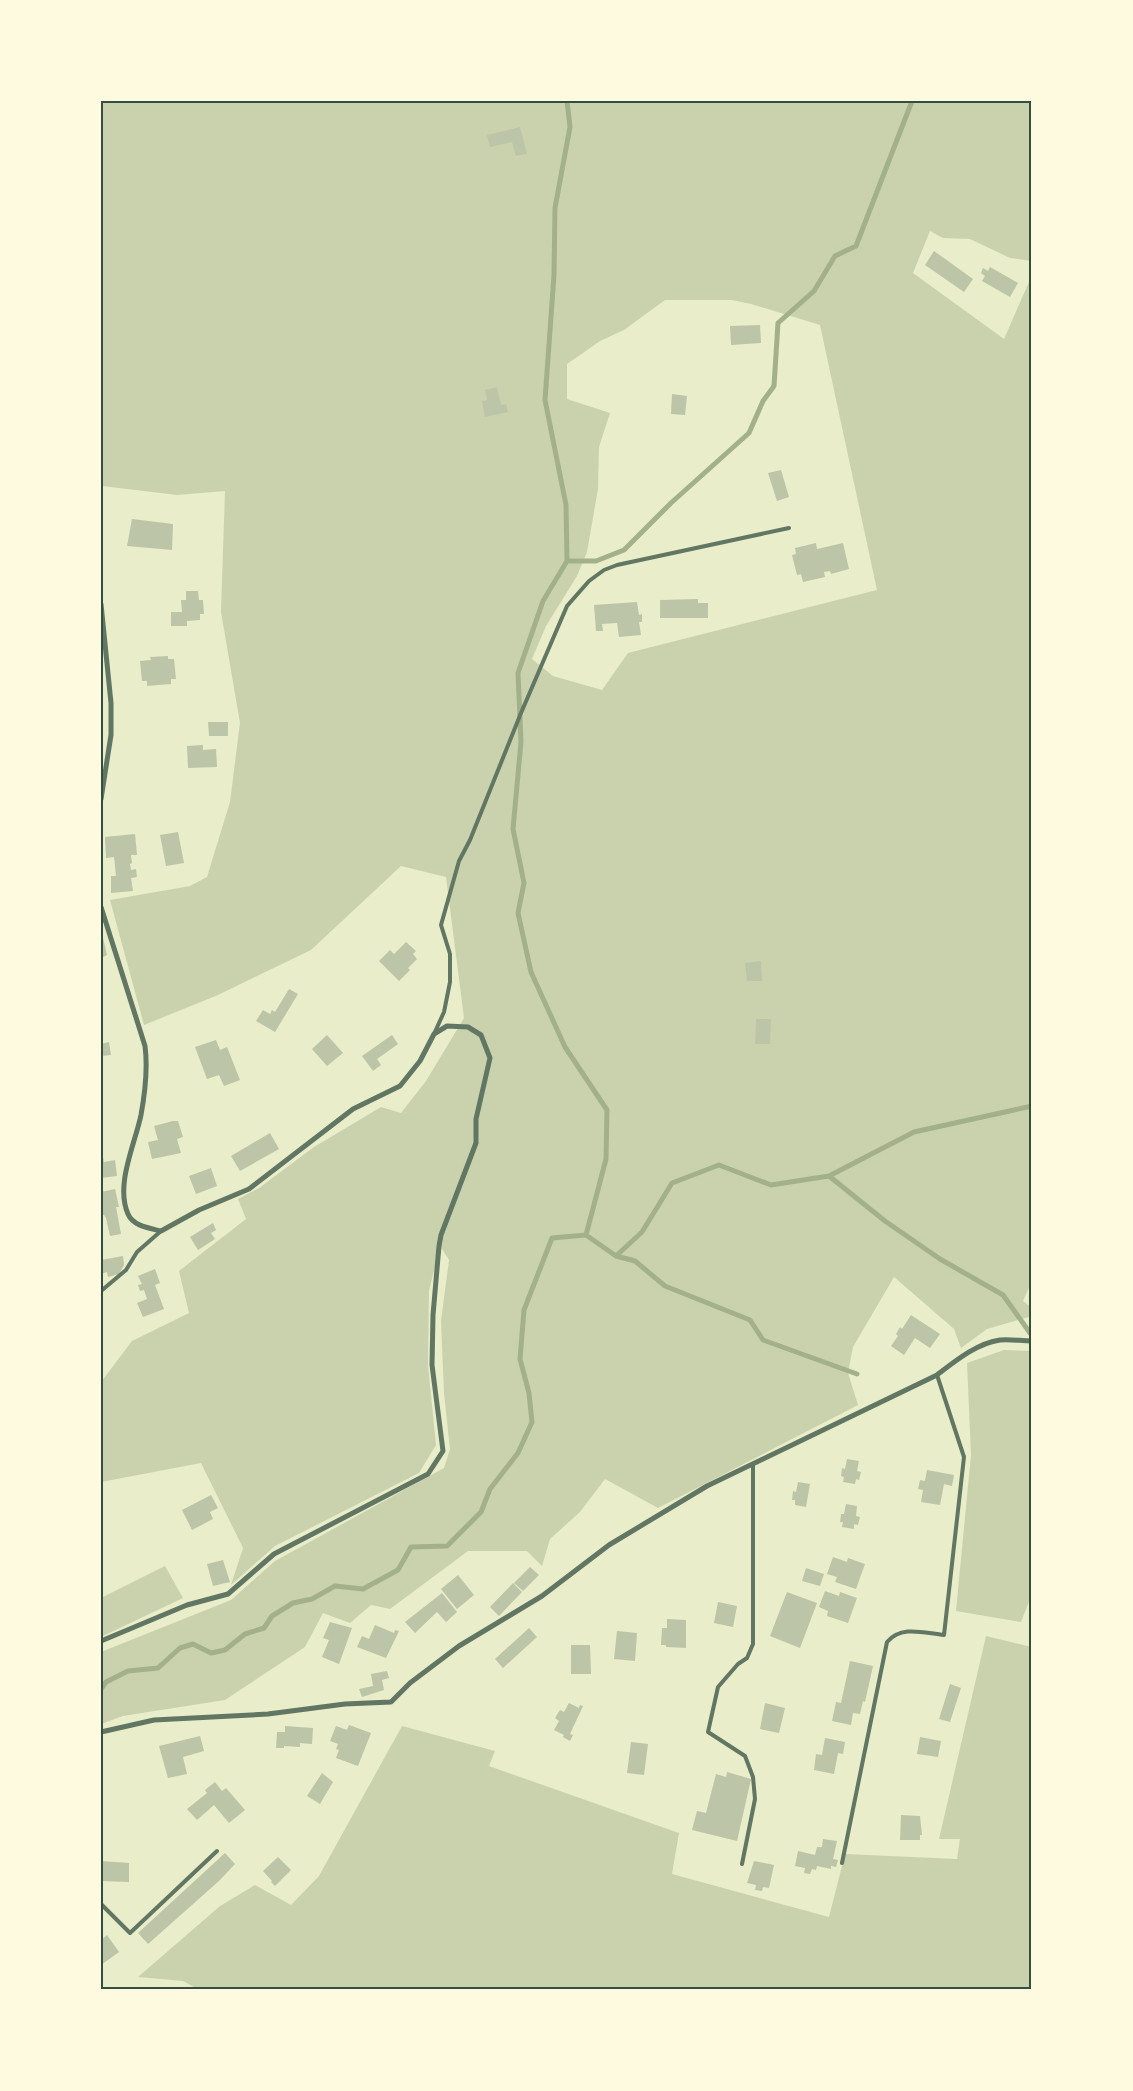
<svg xmlns="http://www.w3.org/2000/svg" width="1133" height="2091" font-family="'PT Sans',sans-serif">
	<style>
		.green { fill: #cad2ad; fill-rule: evenodd }
		.lines { fill: none; stroke-linecap: round; stroke-linejoin: round }
		.stream { stroke: #a3b18a; stroke-width: 5 }
		.building { fill: #bcc5a7 }
		.service { stroke: #617663; stroke-width: 4 }
		.minor { stroke: #617663; stroke-width: 5 }
		.neatline { fill: none; stroke: #344e41; stroke-width: 2 }
	</style>
	<rect width="100%" height="100%" fill="#e9edc9"/>
	<path class="green" d="M101,101H1032V261L1010,258L970,239L943,238L930,231L913,273L1004,339L1032,275V1281L1023,1301L1032,1308V1316L987,1329L961,1348L954,1329L894,1277L853,1347L848,1373L858,1405L658,1508L605,1479L580,1512L550,1539L542,1566L527,1551H468L390,1609L371,1605L350,1623L323,1613L305,1647L225,1700L123,1716L101,1724V1652L231,1600L275,1561L444,1468L450,1449L444,1393L441,1321L449,1260L440,1246L429,1291L428,1365L436,1445L419,1473L275,1546L231,1585L243,1548L201,1463L101,1482V1382L132,1341L189,1313L179,1271L246,1219L238,1199L259,1188L314,1147L381,1107L401,1113L426,1081L464,1018L446,877L401,866L311,950L218,995L144,1025L110,900L190,886L207,877L230,802L240,723L221,612L225,491L177,495L102,486ZM665,300H732L751,304L820,325L877,590L628,653L602,690L553,676L532,659L546,626L577,576L587,552L598,489L599,447L610,413L567,399V364L600,341L624,330Z
		M1004,1350L1032,1351V1594L1021,1622L956,1611L971,1455L967,1363Z
		M165,1566L183,1598L101,1637V1598Z
		M986,1636L1032,1647V1990H199L183,1981L138,1977L220,1906L255,1885L291,1905L319,1876L402,1726L495,1751L489,1766L679,1833L672,1874L829,1917L845,1854L957,1859L960,1839H939Z"/>
	<g class="lines">
		<path class="stream" d="M567,101L570,127L555,208L554,275L545,400L566,505L567,561L543,601L518,673L521,742L513,829L524,883L518,913L531,972L565,1047L607,1110L606,1159L586,1235
			M567,561H596L624,550L671,503L749,433L763,401L774,386L778,323L814,291L835,256L856,246L912,101
			M829,1176L885,1221L940,1259L1003,1295L1030,1333
			M616,1256L635,1261L665,1286L750,1320L763,1340L857,1374
			M101,1689L106,1682L128,1671L158,1668L180,1648L193,1644L211,1653L225,1650L245,1634L264,1628L272,1616L293,1603L312,1599L335,1586L363,1589L398,1570L411,1547L447,1546L481,1512L490,1489L518,1453L532,1422L529,1393L520,1359L524,1310L552,1238L586,1235L616,1256L642,1232L672,1183L719,1165L771,1185L829,1176L914,1132L1032,1106"/>
	</g>
	<path class="building" d="M520,127L527,154L516,156L512,142L490,147L487,135Z
		M934,251L973,279L964,292L925,265Z
		M990,267L1018,283L1010,297L982,281L985,276L981,273L983,268L988,271Z
		M760,325L761,343L731,345L730,326Z
		M497,387L501,405L506,404L508,412L485,417L482,401L487,400L485,390Z
		M672,394L687,396L685,415L671,414Z
		M781,470L789,497L777,501L768,473Z
		M132,519L173,524L172,550L127,546Z
		M816,543L817,549L843,543L849,569L831,574L830,571L824,572L825,577L803,582L801,574L797,575L792,555L796,554L795,548Z
		M186,591H198L199,600H203L204,614H200V620L187,621V626H171V612H182L181,600H186Z
		M698,599V603H708V618H660V600Z
		M637,602L639,615L642,614V622H639L641,635L619,637L617,623L602,624L603,631H596L594,605Z
		M168,656V659H174L176,679H171V684L147,686V681H142L140,661L151,660L150,657Z
		M208,722H228V736H209Z
		M203,745V750L216,749L217,767L188,768L187,746Z
		M178,832L184,863L166,866L160,835Z
		M135,834L137,855H131L132,863L130,864L131,870L136,869L137,877L131,878L133,891L111,893V876H116L114,857L106,858L105,837Z
		M101,938H103L107,955L101,958Z
		M406,942L416,951L413,954L417,959L408,968L410,970L399,981L379,961L390,950L394,954Z
		M761,961L762,981H747L745,963Z
		M289,989L298,994L275,1032L256,1021L263,1010L270,1014L272,1010L275,1012Z
		M756,1019H771L770,1044H755Z
		M327,1035L343,1053L327,1066L312,1049Z
		M392,1035L398,1044L377,1059L381,1065L373,1071L362,1056Z
		M216,1040L220,1050L227,1047L240,1080L224,1086L219,1075L207,1079L195,1047Z
		M109,1042L111,1055L101,1056V1044Z
		M173,1121H178L183,1137L177,1139L181,1153L152,1159L148,1142L158,1140L154,1126Z
		M270,1133L279,1149L240,1171L231,1156Z
		M101,1149L104,1162L115,1160L117,1176L101,1178Z
		M211,1168L217,1186L196,1194L189,1176Z
		M115,1189L119,1207H116L121,1234L110,1236L106,1218L104,1215H101V1192Z
		M213,1223L216,1230L211,1233L215,1239L198,1250L190,1237Z
		M123,1256L124,1265L119,1274L108,1277L107,1272L101,1274V1260Z
		M155,1269L160,1283L155,1285L164,1309L143,1317L137,1303L147,1299L144,1290L140,1291L138,1285L142,1284L138,1276Z
		M911,1315L940,1334L930,1348L915,1338L904,1355L891,1346L898,1336L896,1334L900,1327L902,1329Z
		M847,1459L859,1461L857,1471L861,1472L859,1480L856,1479L855,1484L843,1482L844,1477L841,1476L842,1468L845,1469Z
		M927,1470L954,1475L952,1486L944,1484L940,1505L921,1502L923,1490L918,1489L920,1480L925,1481Z
		M798,1482L810,1484L806,1507L795,1505V1500H792L793,1491L796,1492Z
		M211,1495L218,1508L210,1512L213,1519L192,1530L182,1510Z
		M846,1504L857,1506L856,1516L860,1517L858,1525L854,1524V1529L842,1527L843,1522H840L841,1514H844Z
		M833,1557L847,1562L848,1558L865,1564L856,1589L835,1582L837,1577L827,1574Z
		M223,1560L230,1582L213,1586L207,1564Z
		M530,1567L539,1575L523,1591L514,1583Z
		M806,1568L824,1574L820,1586L802,1581Z
		M458,1575L474,1595L457,1609L441,1589Z
		M513,1583L522,1592L499,1616L490,1607Z
		M825,1591L839,1596L840,1592L857,1598L848,1623L827,1616L828,1611L819,1607Z
		M787,1592L817,1603L800,1648L770,1636Z
		M442,1593L457,1612L446,1622L437,1612L415,1633L405,1622Z
		M718,1602L737,1606L733,1627L714,1623Z
		M667,1619L686,1620V1648L666,1647V1645H661L662,1628H667Z
		M330,1622L352,1628L339,1664L322,1657L329,1640L323,1638Z
		M375,1625L394,1633L395,1630L399,1631L386,1658L357,1647L362,1636L369,1639Z
		M529,1628L537,1637L503,1668L495,1659Z
		M617,1631L637,1633L635,1661L614,1659Z
		M571,1645H590L591,1674H571Z
		M850,1661L873,1666L865,1702L863,1701L860,1714L853,1713L851,1725L832,1721L836,1702L841,1703Z
		M387,1671L389,1678L382,1680L384,1690L362,1697L359,1689L373,1686L371,1674Z
		M950,1684L961,1688L950,1722L939,1719Z
		M569,1703L579,1708L580,1705L583,1706L570,1734L573,1735L570,1741L563,1737L564,1735L554,1730L559,1721L555,1718L560,1710L564,1712Z
		M765,1703L785,1708L779,1733L760,1729Z
		M349,1725L371,1733L358,1766L336,1758L339,1750L336,1749L338,1744L330,1741L336,1726L347,1730Z
		M285,1726L313,1728L312,1744L300,1743V1747L284,1746V1748H276L277,1732H285Z
		M200,1736L204,1751L183,1757L187,1774L168,1778L159,1746Z
		M920,1737L941,1741L938,1757L917,1754Z
		M825,1738L845,1742L843,1754L838,1753L834,1774L814,1770L816,1754L822,1755Z
		M631,1742L648,1744L644,1775L627,1773Z
		M727,1772L751,1779L737,1841L692,1830L697,1811L706,1813L716,1774L726,1777Z
		M322,1773L333,1782L320,1804L307,1796Z
		M215,1782L222,1791L226,1788L245,1810L229,1823L214,1805L197,1820L187,1809L207,1793L205,1790Z
		M901,1815L920,1816L922,1835H920V1840H900Z
		M823,1839L837,1841L833,1859L838,1860L836,1867L831,1866V1869L817,1866L816,1870L812,1869L810,1874L804,1873L805,1868L795,1866L798,1851L815,1855L817,1847H822Z
		M225,1853L235,1864L219,1881L148,1944L138,1933Z
		M278,1857L291,1870L275,1886L271,1882L272,1881L263,1871Z
		M101,1861L129,1863V1882L101,1881Z
		M754,1861L774,1865L769,1888L763,1887L762,1891L755,1890L756,1885L747,1883Z
		M107,1935L119,1952L101,1965V1940Z"/>
	<g class="lines">
		<path class="service" d="M434,1034L444,1012L450,982V954L441,925L459,861L470,840L521,713L567,606L589,581L604,570L617,565L789,528
			M101,1291L126,1270L137,1252L161,1231
			M842,1863L887,1642C902,1625 923,1633 944,1635L964,1457L937,1375
			M742,1864L755,1799L753,1777L745,1756L708,1732L718,1687L738,1664L747,1658L753,1644V1465
			M101,1904L130,1933L217,1851"/>
		<path class="minor" d="M101,604L111,703V735L101,799
			M101,907L145,1046C148,1069 145,1093 141,1115C135,1144 115,1185 128,1214C133,1226 149,1228 161,1231L199,1210L249,1189L353,1109L400,1086L420,1061L434,1034L447,1026L468,1027L481,1035L490,1058L476,1119V1143L441,1235L439,1246L433,1315L432,1365L443,1451L428,1474L274,1554L228,1594L187,1605L101,1641
			M101,1732L154,1720L268,1714L345,1704L391,1702L410,1683L459,1646L542,1596L609,1545L707,1486L937,1375C954,1362 977,1343 1000,1340C1010,1339 1021,1341 1032,1341"/>
	</g>
	<rect width="1133" height="2091" fill="none" stroke="#fefae0" stroke-width="205"/>
	<rect x="102" y="102" width="928" height="1886" class="neatline"/>
</svg>
